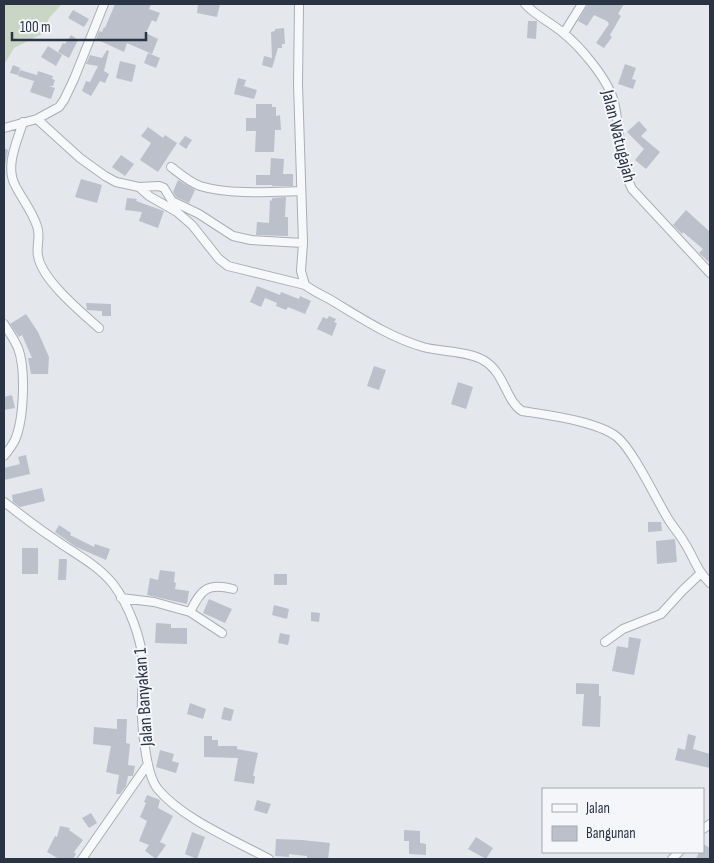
<svg xmlns="http://www.w3.org/2000/svg" width="714" height="863" font-family="'Sofia Sans Condensed',sans-serif">
	<style>
		.green { fill: #c9d6c5 }
		.building { fill: #bbc0ca }
		.lines { fill: none; stroke-linecap: round; stroke-linejoin: round }
		.street-casing { stroke: #a9aeb7; stroke-width: 10 }
		.street { stroke: #f7f8fa; stroke-width: 8 }
		.labels { text-anchor: middle; stroke-width: 4; stroke-linejoin: round; paint-order: stroke }
		.street-label { font-size: 18px; fill: #2b3445; stroke: #f4f6f9 }
	</style>
	<rect width="100%" height="100%" fill="#e4e7ec"/>
	<path class="green" d="M4,4H62L49,18L44,33L14,48L4,65Z"/>
	<path class="building" d="M115,4H151L149,9L160,13L156,22L152,20L146,33L158,39L152,54L127,43L124,52L96,39L99,31L102,32L104,27L105,28Z
		M198,4H220L217,17L197,13Z
		M588,4H624L618,14L621,16L610,35L612,37L604,48L596,43L609,24L607,21L594,15L587,26L578,21Z
		M73,10L89,19L84,27L68,18Z
		M528,21H537L536,39L527,38Z
		M284,28L285,44H282V48H278L272,68L262,65L264,56L272,58L271,32L275,31V29Z
		M71,35L78,40L69,58L58,52L63,43L65,44Z
		M48,46L62,55L56,66L41,57Z
		M107,50L109,51L104,71L109,74L105,83L100,81L91,96L82,91L86,81L90,82L98,66L86,64L90,55L102,58Z
		M148,53L160,58L156,68L144,63Z
		M120,61L136,65L132,82L116,78Z
		M625,64L636,68L632,79L636,80L633,89L618,84Z
		M13,65L20,68L18,75L10,73Z
		M20,70L37,75L38,71L53,76L52,79L55,80L53,86H49L55,88L51,99L30,92L34,81L18,76Z
		M238,78L246,80L244,86L257,90L254,99L234,94Z
		M256,104H272V107H276V116L280,115L281,130H275L274,152H255L256,131H246V118H256Z
		M639,121L647,130L641,136L660,152L646,169L635,160L644,149L627,132Z
		M148,127L163,138L165,135L177,143L158,172L140,160L151,143L141,136Z
		M185,136L192,140L186,149L179,144Z
		M4,148L8,150L4,171Z
		M121,155L134,164L125,176L112,167Z
		M271,158L284,159L283,174H293V186H272V185H256V175H270Z
		M81,179L102,185L97,203L75,197Z
		M178,180L195,190L189,203L176,197L173,192Z
		M286,197L285,217H288V236L256,235L257,222L269,223L270,200L272,201V198Z
		M127,198L137,199L136,201L164,211L158,228L139,221L142,212L125,210Z
		M686,210L710,232V263L699,253L703,249L683,232L682,234L673,225Z
		M257,286L280,295L281,292L299,299L300,296L311,301L305,314L288,307L286,310L276,306L277,303L265,298L261,307L250,302Z
		M86,303L111,304V316H102V311L87,310Z
		M26,314L38,332L49,357L48,374H31L28,358H32L22,335L19,337L10,324Z
		M329,316L336,319L334,322L337,323L332,336L317,329L323,317L327,319Z
		M374,366L386,370L379,390L367,386Z
		M458,382L473,387L466,409L451,404Z
		M12,395L15,408L4,410V397Z
		M26,455L30,474L4,480V468L20,464L18,457Z
		M42,488L45,501L20,507L13,502L12,495Z
		M648,522H661L662,531L648,532Z
		M59,525L71,533L70,535L94,547L95,544L110,549L106,560L76,547L55,532Z
		M675,539L677,562L657,564L656,541Z
		M22,548H38V574H22Z
		M59,559H67L66,580H58Z
		M160,570L175,572L174,582L176,583L175,589L189,591L187,604L147,595L150,578L158,580Z
		M274,574H287V585H274Z
		M209,599L232,609L225,623L203,613Z
		M274,605L289,609L287,619L272,615Z
		M311,612L320,613L319,622L311,621Z
		M156,623L171,624V628H187V644L155,643Z
		M280,633L290,635L288,645L278,643Z
		M629,637L641,639L634,675L612,671L617,646L628,648Z
		M576,683L599,684V696H601L600,727L582,726L584,694H576Z
		M190,703L206,709L203,719L187,714Z
		M224,707L234,710L231,721L221,719Z
		M117,719H127L126,743L130,744L128,765L135,766L133,776H128L126,786L120,794H116L119,775L106,772L111,746L93,744L94,727L117,729Z
		M688,734L696,736L693,749L710,754V768L675,760L678,748L685,750Z
		M204,736H212V740H218V746H237V749L258,753L253,776H255L254,784L234,781L238,758L204,757Z
		M160,750L174,754L172,761L179,763L176,773L156,767Z
		M147,795L160,800L158,808L173,816L160,842L166,845L156,859L145,851L149,845L139,841L147,821L140,817L146,803L144,802Z
		M257,800L271,804L267,814L254,810Z
		M91,813L97,823L89,828L82,818Z
		M60,826L70,828L69,830L83,840L74,852L76,854L73,859H59L47,852L55,836L57,837Z
		M404,830L420,831V843L426,844V855L409,854V841H404Z
		M192,832L205,837L197,859L185,854Z
		M476,837L493,848L486,859L468,849Z
		M276,839L302,840L330,843L328,859H307V856L289,854V857L275,856Z
		M703,844L710,848V859H696L699,852H703Z"/>
	<g class="lines">
		<defs>
			<path id="street" d="M299,4L298,84L303,243L301,271L305,285C313,291 322,295 331,300C361,318 389,337 423,347C441,352 468,351 483,360C505,372 505,400 522,411C547,415 597,421 617,437C633,450 655,497 667,517C672,526 679,533 684,542C694,557 696,570 710,583
				M525,4C535,15 550,22 562,32C580,46 608,79 614,102C621,131 618,161 632,189L710,273
				M564,33L582,4
				M37,119L80,158L105,176L116,182L139,187L149,196L177,212L192,225L219,259L228,266L305,285
				M23,122C17,142 5,166 15,185C22,199 32,211 37,226C41,236 36,246 38,256C42,280 81,312 99,328
				M4,128L37,119L59,107L64,100L74,79L104,4
				M171,167C180,174 189,182 200,186C230,195 270,192 301,191
				M139,187L159,186L164,188L172,201L199,214L233,236L251,240L303,243
				M4,324C9,332 14,339 18,348C26,369 24,419 15,440C12,446 8,451 4,456
				M4,502C20,514 36,527 53,538C73,553 97,564 113,584C129,605 142,639 143,665C144,677 142,687 142,699C141,720 145,772 157,788C181,818 234,840 269,859
				M121,598L154,602L190,612L222,633
				M190,612C201,590 207,582 233,589
				M605,642L623,629L661,614L683,590L700,574
				M703,829L710,824
				M82,859L148,764
				M672,859L679,852"/>
		</defs>
		<use href="#street" class="street-casing"/>
		<use href="#street" class="street"/>
	</g>
	<g class="labels">
		<g class="street-label">
			<text transform="translate(619 136) rotate(76)" y="6">Jalan Watugajah</text>
			<text transform="translate(143 697) rotate(-94)" y="6">Jalan Banyakan 1</text>
		</g>
	</g>
	<rect width="714" height="863" fill="none" stroke="#2b3445" stroke-width="10"/>
	<rect x="542" y="788" width="162" height="65" fill="#f4f6f9" stroke="#a4a8b1"/>
	<rect x="552" y="804" width="25" height="8" fill="#f7f8fa" stroke="#a4a8b1"/>
	<text x="586" y="813" font-size="15" fill="#2b3445">Jalan</text>
	<rect x="552" y="826" width="25" height="15" fill="#bbc0ca" stroke="#a4a8b1"/>
	<text x="586" y="838" font-size="15" fill="#2b3445">Bangunan</text>
	<path d="M12 32v8h134v-8" fill="none" stroke="#2b3445" stroke-width="2.5"/>
	<text x="20" y="32" font-size="15" fill="#2b3445" stroke="#f4f6f9" stroke-width="4" paint-order="stroke">100 m</text>
</svg>
